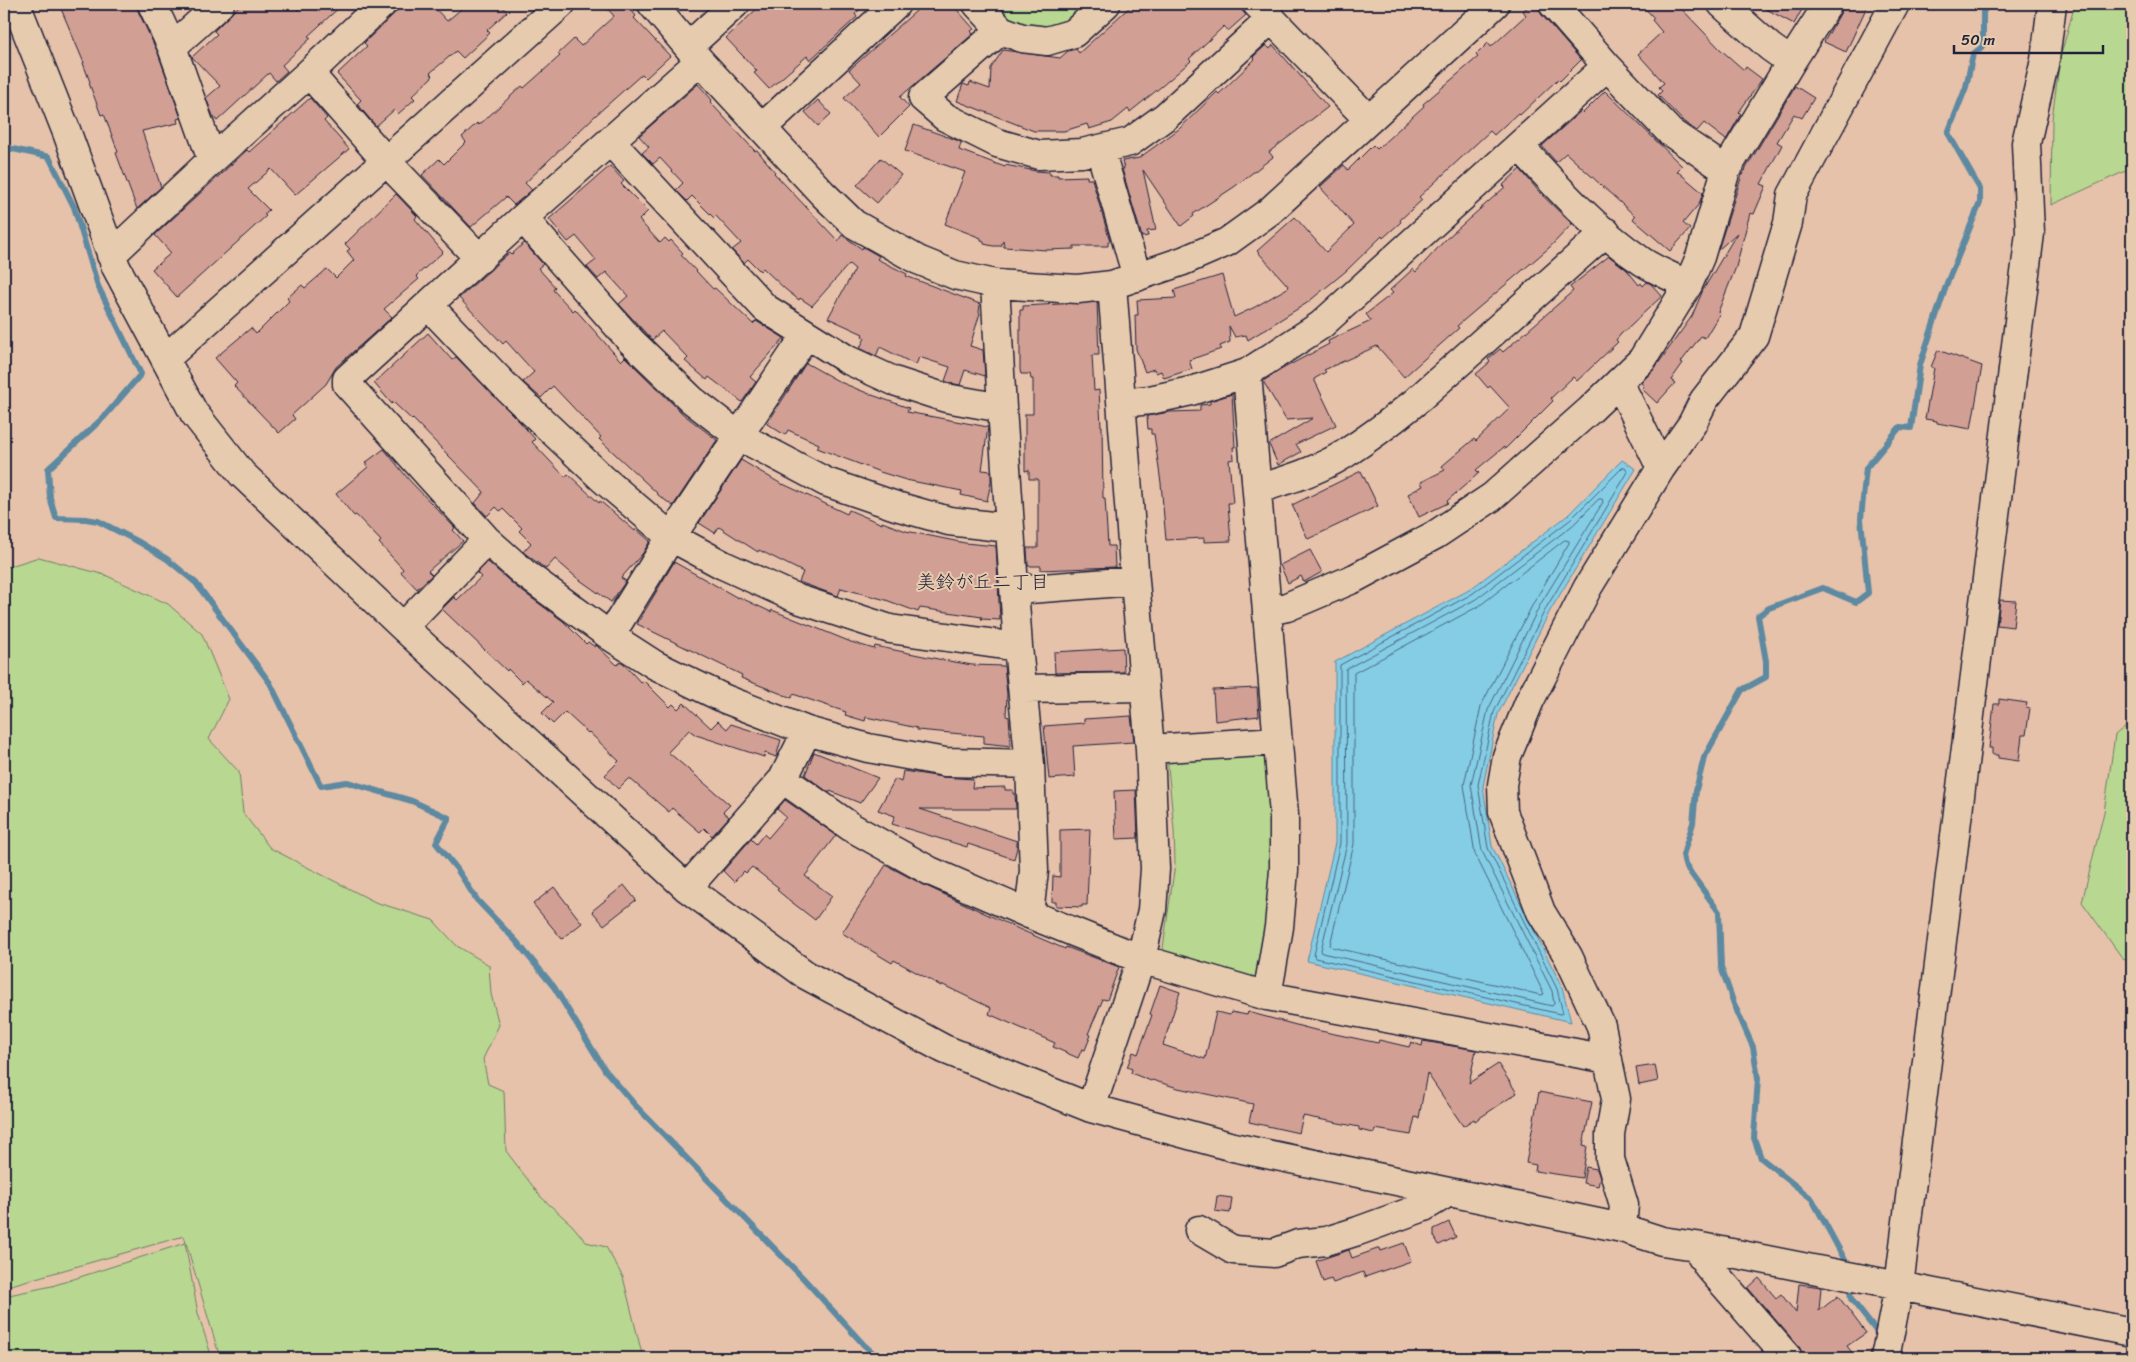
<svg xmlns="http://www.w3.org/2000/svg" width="2136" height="1362" font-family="Sriracha,'Klee One',sans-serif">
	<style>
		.green { fill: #b8d790; stroke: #6d7c66 }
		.water { fill: #84cde5; stroke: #5d89a1 }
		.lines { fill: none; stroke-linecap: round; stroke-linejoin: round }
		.shore { stroke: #49667f; stroke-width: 1 }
		.stream { stroke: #5d89a1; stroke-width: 6 }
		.building { fill: #d29f95; stroke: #22223b }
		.minor-casing { stroke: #22223b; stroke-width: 31 }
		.minor { stroke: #e7cbae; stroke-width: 28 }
		.labels { text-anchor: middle; stroke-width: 4; stroke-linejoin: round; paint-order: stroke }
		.neighbourhood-label { font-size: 19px; fill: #22223b; stroke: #e7cbae }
	</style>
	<rect width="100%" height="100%" fill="#e7c2aa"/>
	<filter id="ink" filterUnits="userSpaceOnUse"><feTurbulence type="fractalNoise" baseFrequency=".02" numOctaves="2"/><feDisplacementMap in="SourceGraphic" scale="10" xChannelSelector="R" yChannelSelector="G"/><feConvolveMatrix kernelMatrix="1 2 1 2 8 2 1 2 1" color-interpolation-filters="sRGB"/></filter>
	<g filter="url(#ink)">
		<path class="green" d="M987,4H1091L1072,21L1056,28L1017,26Z
			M2075,4H2132V168L2051,205L2052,119L2060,58Z
			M39,557L105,575L168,604L202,634L229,699L209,739L239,772L243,813L270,848L375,902L433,920L457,946L489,965L491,994L499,1025L483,1059L488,1084L504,1091L506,1151L541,1197L572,1225L586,1242L606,1247L623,1277L643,1358H220L184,1236L4,1287V568Z
			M2132,721V963L2123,959L2082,902L2104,812L2115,735Z
			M1269,749L1273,819L1271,901L1259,975L1250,980L1167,957L1163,948L1175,864L1174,830L1167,756Z
			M185,1243L198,1313L212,1358H4V1296L52,1286Z"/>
		<path class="water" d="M1622,460L1636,469L1550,611L1498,714L1483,786L1492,846L1562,987L1571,1022L1307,961L1335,843V662L1469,590L1567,516Z"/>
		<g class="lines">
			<path class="shore" d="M1625,467L1628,472L1546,608L1494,712L1478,785L1488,848L1557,989L1563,1013L1560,1014L1315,958L1314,955L1340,843V665L1472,594L1570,520L1622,468Z
				M1599,499H1602L1603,502L1540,605L1488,710L1471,785L1482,851L1552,991L1554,1004L1552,1006L1322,953L1321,950L1347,844L1346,669L1476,599L1573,525Z
				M1565,540L1569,541V543L1534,602L1481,706L1464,785L1475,854L1544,994L1541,995L1332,947L1330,945L1354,844V673L1479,606Z"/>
			<path class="stream" d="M4,147L49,157L74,207L98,286L141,374L104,417L48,469L50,498L56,518L86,519L98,521L139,542L167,559L196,583L270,683L321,786L347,782L412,801L449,818L436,843L457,869L477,900L516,941L554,987L605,1070L635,1105L804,1279L864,1345L879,1358
				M1847,1268L1846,1262L1812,1199L1761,1158L1754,1138L1758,1078L1753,1047L1734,1004L1721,967L1719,912L1685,865L1683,855L1693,823L1696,790L1704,758L1742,690L1766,677V661L1758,616L1769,608L1823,588L1856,602L1868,593L1861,519L1866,468L1900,427L1911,428L1920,365L1947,283L1980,203V189L1948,133L1966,87L1973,54L1983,46V12L1989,4
				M1849,1283L1851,1299L1881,1337"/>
		</g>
		<path class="building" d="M59,4H137L138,11L158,53L181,118L177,119L178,123L142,131L161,187L137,209L116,153L118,152L104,114L101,115L89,83L90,82L83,63H84Z
			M241,4H292L298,10L305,4H343L308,36L311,38L282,65L287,71L276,81L269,73L217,121L213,116L206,98L220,86L192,57L217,34L214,31Z
			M404,4H431L447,21L467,4H500L507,12L487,30L490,33L463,58L456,51L430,73L433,76L412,96L415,99L398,114L394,110L376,126L357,104L361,100L337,74L367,46L364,43Z
			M762,4H866L855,14L857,17L810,60L807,56L769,89L754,73L757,71L726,38Z
			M924,4H952L974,29L971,31L973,34L900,97L909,107L879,137L844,98L861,83L849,70Z
			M1133,4H1235L1246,15L1228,31L1224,26L1189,59L1191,61L1162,86L1130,112L1128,109L1112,122L1089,129L1087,124L1064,131H1034L957,101L963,84L969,86L970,82L990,89L991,68L1003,50L1060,58L1068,51L1076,49L1079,53Z
			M1531,4H1538L1541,14L1581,60L1560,81L1558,79L1520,115L1518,113L1494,135L1490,131L1419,197L1422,200L1400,220L1401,222L1383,238L1382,236L1346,271L1307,303L1248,340L1246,335L1235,337L1229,326L1230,342L1220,346L1221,349L1189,360L1192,369L1164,378L1161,371L1156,373L1154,369L1145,372L1136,349L1135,315H1138L1137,300L1176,298L1174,290L1222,275L1234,317L1255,307L1289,287L1257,251L1295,217L1326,252L1354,225L1320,187L1344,165L1348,170L1373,145L1377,149L1424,106L1423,104L1478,57L1476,55L1488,43L1491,47L1526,15L1523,11Z
			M1641,4H1677L1720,49L1744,70L1746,67L1762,79L1739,112L1741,114L1726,140L1704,123L1697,131L1684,122L1658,95L1662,91L1659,87L1664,83L1638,54L1662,32L1652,20L1654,18Z
			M1757,4H1805L1794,24Z
			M1843,4H1868L1846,52L1824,42L1841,12Z
			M606,7H629L636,16L634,18L670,56L646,78L642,74L596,115L525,183L532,190L514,205L506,197L471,227L422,175L439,159L444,164L466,142L462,137L477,123L479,125L522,86L524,88L560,56L558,54L574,39L581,46L614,16Z
			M1266,45L1270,49L1273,45L1328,107L1269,152L1273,157L1234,187L1193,214L1194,216L1181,226L1143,170L1156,230L1147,231L1148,236L1142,237L1122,169H1124L1122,161L1139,158L1179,129L1217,92L1219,94L1255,59L1253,57Z
			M698,84L712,100L710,102L755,151L757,150L775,172L774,173L838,241L842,235L862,249L863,247L879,256L877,259L907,274L906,276L980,304L979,313H980L970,346L983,350L985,376L965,370L960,385L950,383L945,381L950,367L919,357L916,365L880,347L876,356L860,348L865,338L862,336L863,334L828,318L855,269L849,264L812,306L800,298L799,300L785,289L763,268L760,271L748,259L744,263L732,250L741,243L716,216L714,218L692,196L687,201L676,190L683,183L660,158L653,164L642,153L649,147L639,136Z
			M1795,86L1814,98L1802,118L1794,114L1777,142L1782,145L1761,184L1766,186L1754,214L1750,213L1736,267L1718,312L1720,313L1705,338L1701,336L1681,362L1683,363L1671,380L1675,383L1657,403L1642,389L1644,386L1641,383L1655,368L1692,316L1703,290L1737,233L1718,250L1742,175Z
			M1605,91L1682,166L1677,171L1703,193L1699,204L1683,223L1690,229L1670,251L1633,219L1635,216L1566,153L1556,162L1542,146L1581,111L1583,113Z
			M310,98L327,118L324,121L349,149L295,195L271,169L248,189L269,210L264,214L266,216L177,297L152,269L171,253L155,235L247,150L249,152Z
			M818,100L831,114L818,126L805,112Z
			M914,125L959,141L961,143L959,150L1005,167V165L1036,171L1050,172V175H1058V177L1087,176V179H1092L1110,241H1108V246H1074V249L1046,250L1004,247L1003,240L1001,246H993L984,244V241L981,240V238L945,224L965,172L905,151Z
			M881,158L901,175L877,203L857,185Z
			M610,166L624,181L621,184L648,211L639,220L660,243L665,238L669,242L671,240L683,253L681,255L713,289L715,288L753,324L756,321L784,338L750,377L756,382L742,402L709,377L707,380L685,361L688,358L662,331L652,340L619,304L628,296L606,272L598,279L587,267L596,260L576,236L568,242L549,219Z
			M1520,169L1541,194L1572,224L1550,247L1457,326L1459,328L1404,377L1377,346L1324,370L1326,372L1314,379L1336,425L1296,444L1301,452L1278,465L1269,444L1313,418L1286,420L1263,381L1284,368L1329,344L1328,341L1371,321L1366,314L1393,293L1390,290L1413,269L1416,272L1445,240L1505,187L1503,185Z
			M396,194L417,216L415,219L443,252L416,276L419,279L384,309L392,317L336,367L326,384L292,415L295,419L279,433L234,386L237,383L215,358L251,328L256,334L289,301L287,298L302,285L305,288L327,269L336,278L354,260L347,251L350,249L345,244Z
			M524,243L543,264L538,268L555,287L553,290L573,311L575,309L621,361L625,357L683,414L717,440L673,506L658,495V494L599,439L601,437L553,386L541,398L523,382L534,372L506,341L503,344L459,298L501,260L509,253L511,255Z
			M1609,256L1627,270L1639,285L1641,283L1643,286L1647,282L1651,284L1662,296L1621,334L1616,340L1618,342L1577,381L1573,377L1551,398L1553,401L1505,449L1504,447L1476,470L1479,473L1447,501L1448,503L1419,517L1408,494L1423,486L1421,482L1445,470L1442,466L1474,439L1476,441L1510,408L1490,386L1488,388L1476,374L1490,362L1488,359L1500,349L1503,352L1573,291L1570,287Z
			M1097,302L1099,355H1092L1094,391L1099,390L1101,426H1102L1103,498H1105L1108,546H1114L1115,567L1041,570V566H1028L1027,548H1038V479H1029V470L1025,471V414H1033V379H1031L1030,374H1021L1020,370V310H1023V306Z
			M428,333L452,360L456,357L518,420L535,439L532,442L565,477L568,474L599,503L600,501L635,531L636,529L650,541L643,553L621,578L626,581L611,602L577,578L555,559L546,569L523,552L531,543L519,531L522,528L503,509L500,511L496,507L487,516L475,503L484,492L413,419L412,420L393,402L392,404L374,383Z
			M1938,350L1982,366L1971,429L1937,423V421L1925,419L1934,368L1931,367Z
			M806,363L840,382L872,395L909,408L907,412L988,427L982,470L991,471V482L987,501L961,495L962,491L906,480L880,472L817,448L819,444L788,430L785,435L767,424Z
			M1232,394L1235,447H1233L1234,459L1229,460L1233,503H1228L1231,541L1204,542V538L1166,540L1161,483L1154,434H1151V429H1148L1147,416L1170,412L1200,411V405L1210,404V401Z
			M384,449L410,481L455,528L453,530L463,541L428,571L432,575L417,589L401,572L403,569L379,543L381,541L356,515L354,516L336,494L368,467L365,463Z
			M741,460L783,485V484L847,514L849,510L882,524V522L906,531L965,543L996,546L1000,620L981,619L982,617L920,608L918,612L886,600L841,588L838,596L799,582L803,572L759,550L758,552L719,527L715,533L699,523Z
			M1361,471L1378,506L1308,539L1292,505Z
			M1310,550L1322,572L1304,582L1301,576L1288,583L1280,565Z
			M488,562L515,586L563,621L586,644L588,642L595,647L596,645L617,665L621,662L623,663L641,683L644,681L670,707L673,704L678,709L684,703L711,728L718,721L727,729L731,724L781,740L776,757L765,753L764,757L696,735L689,730L668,752L730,805L723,812L729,817L712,836L704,828L700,832L672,808L669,812L629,778L618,789L605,775L619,761L589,732L588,733L565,712L553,724L542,713L553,702L526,679L522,683L508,669L507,671L442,609L454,597L457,600L481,577L477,573Z
			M674,562L738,598L739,597L771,612L772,610L851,642L874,649L875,646L943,660L972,665L1004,666L1007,694L1006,716L1009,717L1011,746L984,743V736L917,730V728L866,717L865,721L845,715L846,712L793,694L792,698L741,678L742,675L637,624Z
			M2000,600L2016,601L2013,627L1997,625Z
			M1123,648L1124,672L1055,673L1054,652Z
			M1257,688L1259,716L1215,721L1213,690Z
			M1999,699L2027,703L2026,707L2030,708L2026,735H2022L2019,761L1998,758V755H1992V748H1989L1994,704H1999Z
			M1131,716L1134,742L1073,746L1075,777L1049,779L1044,726L1084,723V719Z
			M814,752L878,778L860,803L830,791L829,793L805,775Z
			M903,771L942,777L973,779L972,788L1005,787V790H1013V794H1015L1016,809H920L1017,841V848L1014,859L968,844L967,847L892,824L895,816L878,810L895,779L901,782Z
			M1136,790L1138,838L1116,839L1114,791Z
			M785,800L836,835L805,876L832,896L815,920L789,900L777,890L779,888L752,867L746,873L744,871L734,882L723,871L751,839L756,844L764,834L768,838L786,817L777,809Z
			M1090,829L1087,905H1082V907L1056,906V902H1052L1053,876L1060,877V830Z
			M886,865L924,885L1021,930L1065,949L1066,947L1119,967L1107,1000L1103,999L1088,1034L1091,1035L1085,1050L1082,1049L1078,1058L1053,1047L1055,1043L989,1014L991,1008L941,984V986L894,960L892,963L842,933Z
			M624,885L636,900L604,925L592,911Z
			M554,887L582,923L562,939L533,904Z
			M1160,985L1180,992L1163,1045L1205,1059L1216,1012L1230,1015L1231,1012L1247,1015L1248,1012L1311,1029L1378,1043L1379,1040L1409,1047L1411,1042L1422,1046L1423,1041L1476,1050L1469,1083L1498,1064L1517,1093L1475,1121L1474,1119L1463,1126L1427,1073L1419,1118L1415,1117L1411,1135L1375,1129L1374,1133L1359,1130V1127L1303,1116L1299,1133L1249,1122L1253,1104L1178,1088L1152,1080L1151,1081L1131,1073L1132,1069L1127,1067L1133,1052L1138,1054L1152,1015L1150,1014Z
			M1655,1065L1658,1081L1639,1085L1636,1068Z
			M1539,1092L1592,1102L1583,1145L1587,1146L1582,1178L1535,1171L1536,1165L1526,1163Z
			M1586,1167L1597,1169L1600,1178L1598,1186L1583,1183Z
			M1217,1196L1232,1198L1230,1213L1215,1211Z
			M1449,1222L1456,1237L1439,1245L1434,1236V1229Z
			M1404,1243L1411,1261L1365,1277L1363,1272L1333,1283L1331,1279L1323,1282L1316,1261L1349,1250L1352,1258L1380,1248L1381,1251Z
			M1759,1278L1776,1298L1781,1294L1796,1313L1799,1284L1821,1287L1819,1311L1838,1296L1866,1333L1847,1346L1856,1358H1803L1800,1348L1748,1288Z"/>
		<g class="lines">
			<defs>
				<path id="minor" d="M16,4L66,130L116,267L194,413L242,474L403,627L687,888L806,975L944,1049L1091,1108L1233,1147L1622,1228L1662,1241L1696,1246L2132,1332
					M152,4L172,47L212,160L309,73L382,4
					M652,4L700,61L823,194L854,224L918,260L955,275L995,284L1078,289L1112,285L1183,261L1227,242L1270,211L1495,4
					M977,4L1001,30L1022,38L1047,41L1074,33L1106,4
					M1257,4L1369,120
					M1553,4L1607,66
					M1722,4L1770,47L1791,62
					M1001,30L923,98L945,117L997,143L1039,155L1082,153L1130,142L1166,116L1271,19
					M689,46L735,4
					M172,47L220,4
					M309,73L386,161L480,259
					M763,127L896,4
					M610,141L700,61
					M1520,146C1557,188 1597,231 1643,262C1657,271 1673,277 1688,285
					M1100,149L1137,277
					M523,218L631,341L692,400L739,436L826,482L896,506L949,521L1009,528
					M111,255L212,160
					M995,284L1002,408
					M429,306L509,390L603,479L671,537L723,565L798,599L890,629L1018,647
					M165,359L561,4
					M1247,373L1284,815V870L1279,927L1267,996
					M1619,382L1661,468
					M1122,403L1150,400L1191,391L1247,373L1321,325L1607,66L1670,132L1726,170
					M1258,489C1287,480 1317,471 1343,455C1368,439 1392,421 1415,402L1606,232
					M1016,590L1135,581
					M1268,611L1287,607L1355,578L1435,535L1492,497L1590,410L1642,360L1688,285L1700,257L1726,170L1791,62L1828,4
					M403,627L487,540
					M610,636L671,537L806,335
					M1023,689L1144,687
					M1150,749L1278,741
					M783,779L851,827L930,871L1029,914L1141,959L1267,996L1608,1059
					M687,888L783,779L807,731
					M1029,914L1034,871L1030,764L1018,647L1002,408L946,398L894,381L848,360L765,308L610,141L523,218L347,379V384L487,540L524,573L610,636L655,665L725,699L807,731L868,748L945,762L1030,764
					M1091,1108L1141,959L1152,910L1155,869L1150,749L1135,581L1112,285
					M1622,1228L1624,1205L1610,1159V1134L1616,1099L1601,1026L1568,956L1541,912L1503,812L1502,785L1507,756L1530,700L1588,587L1661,468L1692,424L1704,400L1754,336L1788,223L1792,195L1895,4
					M1199,1230L1233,1250L1274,1253L1298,1244L1326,1241L1358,1231L1424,1207L1449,1192
					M1696,1246L1708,1266L1788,1358
					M1885,1358L1899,1286L2030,233L2026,143L2045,60L2052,4"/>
			</defs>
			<use href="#minor" class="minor-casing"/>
			<use href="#minor" class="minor"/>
		</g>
	</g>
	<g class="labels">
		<g class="neighbourhood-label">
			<text x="983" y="588">美鈴が丘二丁目</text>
		</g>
	</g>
	<rect width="2136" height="1362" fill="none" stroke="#e7cbae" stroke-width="20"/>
	<rect x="10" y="10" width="2116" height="1342" fill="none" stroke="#22223b" stroke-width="2" filter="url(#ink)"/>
	<path d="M1954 45v8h149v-8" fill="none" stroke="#22223b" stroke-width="2.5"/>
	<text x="1961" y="45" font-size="15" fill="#22223b" stroke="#e7cbae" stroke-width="4" paint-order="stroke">50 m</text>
</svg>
